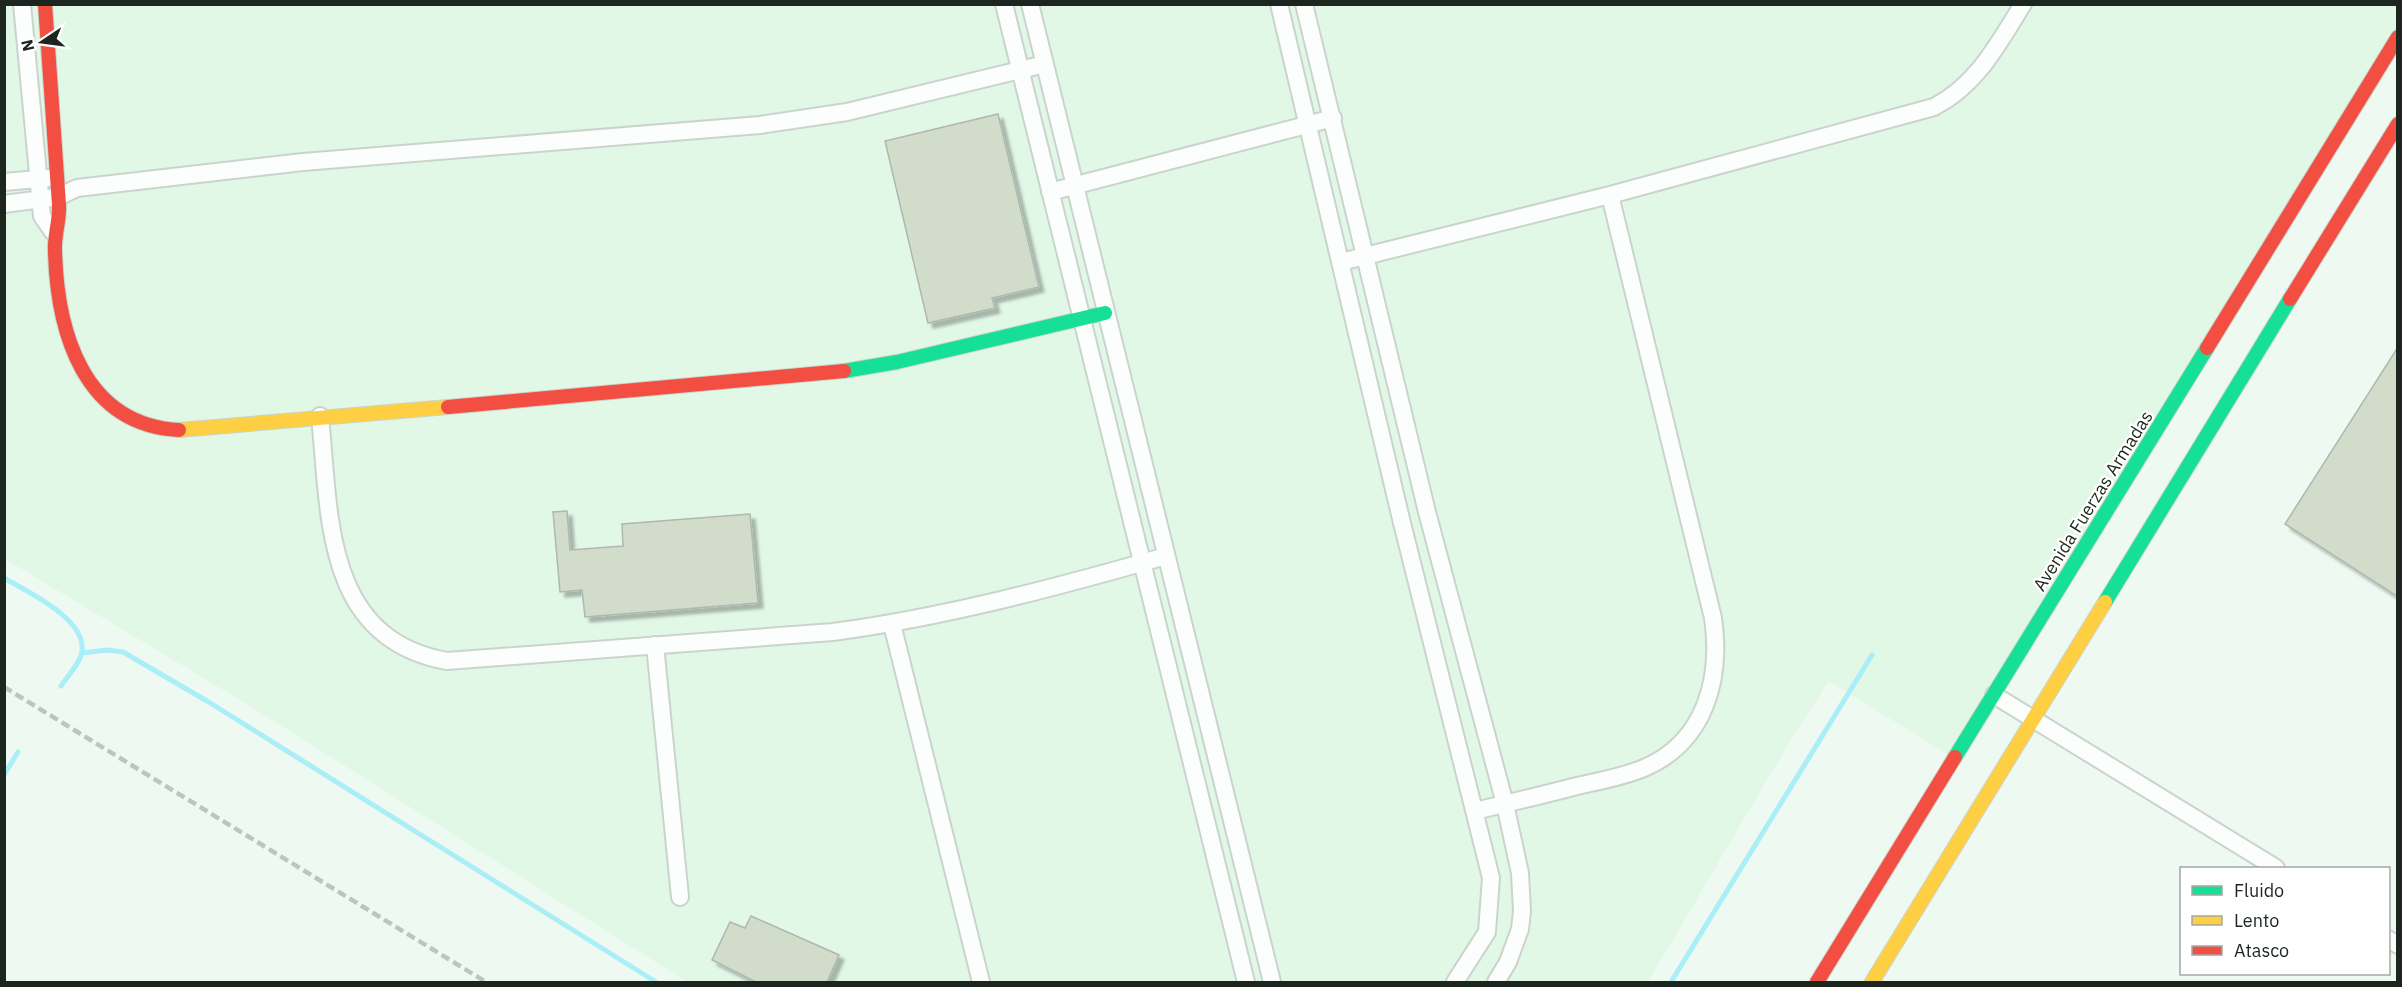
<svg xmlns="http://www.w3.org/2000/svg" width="2402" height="987" font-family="'IBM Plex Sans',sans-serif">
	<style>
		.built { fill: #e2f8e7 }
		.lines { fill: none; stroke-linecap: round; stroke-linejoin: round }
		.stream { stroke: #aaeef7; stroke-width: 5 }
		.building { fill: #d2dccb; stroke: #b0b7af; stroke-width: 1.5; filter: url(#shadow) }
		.street-casing { stroke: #cad4cd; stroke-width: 20 }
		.fast-casing { stroke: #cad4cd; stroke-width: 16 }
		.slow-casing { stroke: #cad4cd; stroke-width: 16 }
		.jam-casing { stroke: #cad4cd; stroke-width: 16 }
		.street { stroke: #fcfefd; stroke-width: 16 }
		.fast { stroke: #16e098; stroke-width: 14 }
		.slow { stroke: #ffcf43; stroke-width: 14 }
		.jam { stroke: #f24e42; stroke-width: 14 }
		.rail { stroke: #c0c4c1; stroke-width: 4.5; stroke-dasharray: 9 4.5; stroke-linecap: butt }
		.labels { text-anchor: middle; stroke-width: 4.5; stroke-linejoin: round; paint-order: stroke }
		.street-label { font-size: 18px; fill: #1c261f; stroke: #fff }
	</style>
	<defs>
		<filter id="shadow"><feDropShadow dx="5" dy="5" stdDeviation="1.5" flood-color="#0004"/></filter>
	</defs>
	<rect width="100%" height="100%" fill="#eefaf1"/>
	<path class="built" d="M5,5H2397V37L1955,759L1829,681L1793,736L1648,982H687L253,708L5,559Z"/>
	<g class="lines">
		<path class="stream" d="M4,578C28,592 86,619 82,651C81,662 67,677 61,686
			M82,653L107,650L123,652L207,701L656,982
			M4,775L18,752
			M1671,982L1872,655"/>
	</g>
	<path class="building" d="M998,114L1039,287L992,298L995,308L928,323L885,141Z
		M2398,347V597L2285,524Z
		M567,511L570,550L623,546L622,524L750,514L758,603L585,617L582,590L560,592L553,512Z
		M751,916L839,955L827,982H756L712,960L730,922L745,928Z"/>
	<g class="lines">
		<defs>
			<path id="street" d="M22,4L42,216L53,232
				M1004,4L1246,982
				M1030,4L1272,982
				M1279,4L1401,519L1491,878L1487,932L1455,982
				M1304,4L1427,512L1505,804L1520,873L1522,911L1520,929L1508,962L1496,982
				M4,182L48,178
				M1050,192L1333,118
				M4,204L58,197L77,188L303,162L760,125L847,112L1045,64
				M1341,262L1610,195L1934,107C1977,85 1998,44 2023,4
				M320,416C330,514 323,639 447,661L833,632C946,617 1057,587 1166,556
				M892,624L981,982
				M655,645L680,897
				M1994,695L2276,868
				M1475,811C1509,803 1543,795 1577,786C1599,781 1623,777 1644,768C1705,742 1722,679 1713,618L1610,195
				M2388,939L2398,945"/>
			<path id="fast" d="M844,371L897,362L1105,313
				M2105,602L2290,299
				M1955,757L2207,348"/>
			<path id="slow" d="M179,430L448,407
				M1872,982L2105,602"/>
			<path id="jam" d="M45,4C50,71 54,138 59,205C60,220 54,235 55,251C57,331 83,425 179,430
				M2290,299L2398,124
				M2207,348L2398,37
				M448,407L844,371
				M1817,982L1955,757"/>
		</defs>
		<use href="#street" class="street-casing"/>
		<use href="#fast" class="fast-casing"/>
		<use href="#slow" class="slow-casing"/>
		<use href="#jam" class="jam-casing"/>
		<use href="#street" class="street"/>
		<use href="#fast" class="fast"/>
		<use href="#slow" class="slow"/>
		<use href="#jam" class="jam"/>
		<path class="rail" d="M4,687L486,982"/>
	</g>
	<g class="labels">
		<g class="street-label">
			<text transform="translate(2093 501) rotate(-58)" y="6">Avenida Fuerzas Armadas</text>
		</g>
	</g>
	<rect width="2402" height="987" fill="none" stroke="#1c261f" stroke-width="12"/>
	<rect x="2180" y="867" width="210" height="108" fill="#ffffff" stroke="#a4a8a5" stroke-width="1.5"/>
	<rect x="2192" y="886" width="30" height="9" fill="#16e098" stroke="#a4a8a5" stroke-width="1.5"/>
	<text x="2234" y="897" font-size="18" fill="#1c261f">Fluido</text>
	<rect x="2192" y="916" width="30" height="9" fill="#ffcf43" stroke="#a4a8a5" stroke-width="1.5"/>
	<text x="2234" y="927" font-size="18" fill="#1c261f">Lento</text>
	<rect x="2192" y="946" width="30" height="9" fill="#f24e42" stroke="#a4a8a5" stroke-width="1.5"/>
	<text x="2234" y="957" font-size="18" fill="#1c261f">Atasco</text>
	<g transform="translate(42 42) rotate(257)" stroke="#ffffff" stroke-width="4.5" paint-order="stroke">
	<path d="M0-4.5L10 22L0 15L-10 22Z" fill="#1c261f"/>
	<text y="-9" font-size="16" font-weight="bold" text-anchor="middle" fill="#1c261f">N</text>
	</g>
</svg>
